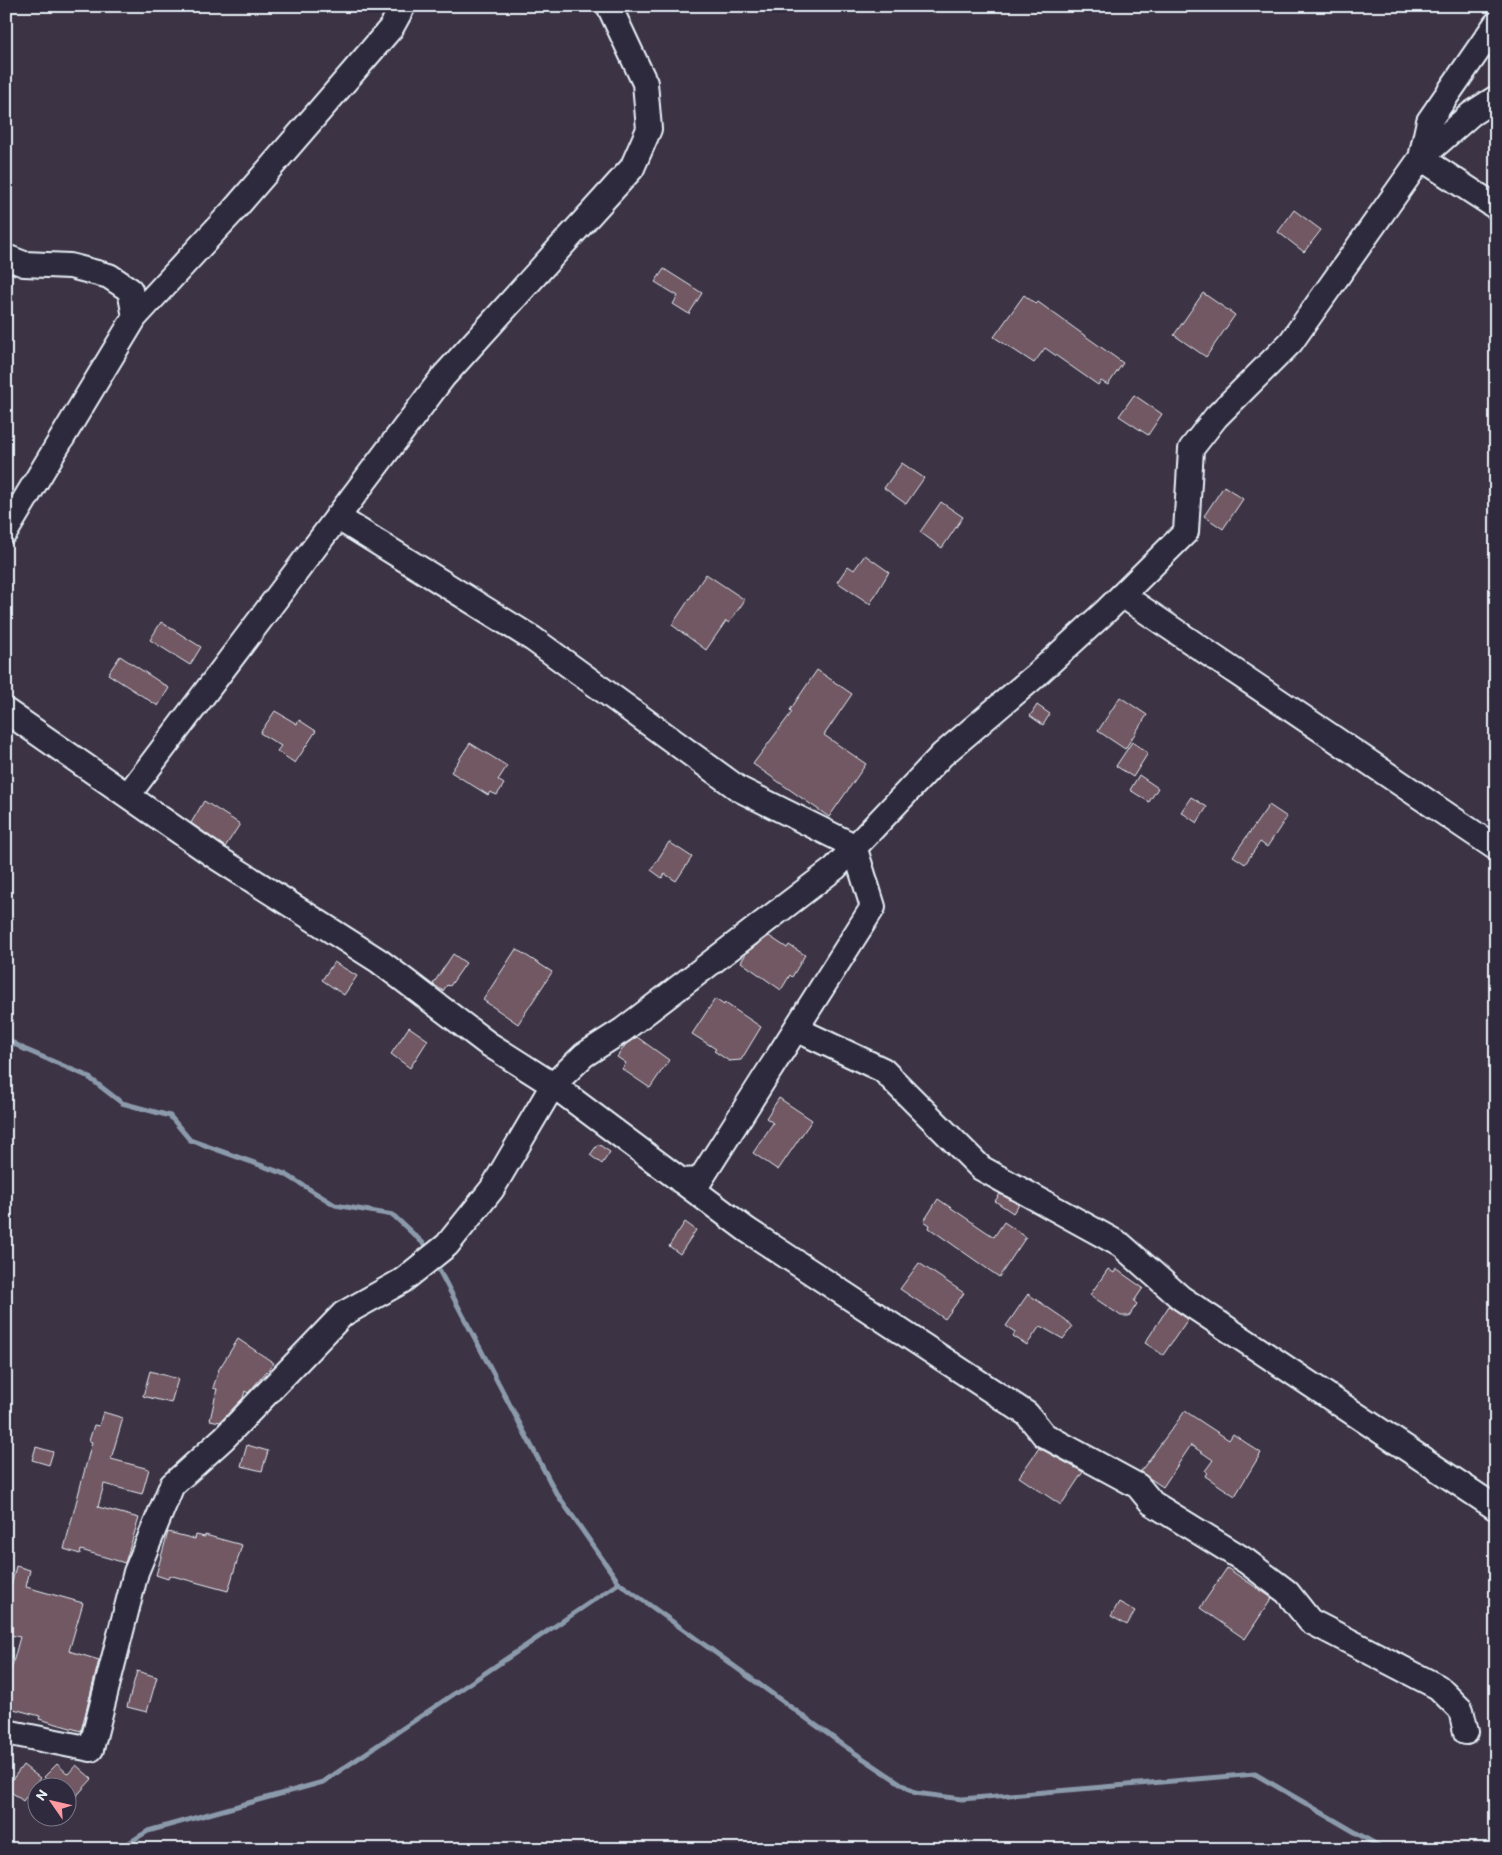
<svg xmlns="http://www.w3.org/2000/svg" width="1502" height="1855" font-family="Itim,sans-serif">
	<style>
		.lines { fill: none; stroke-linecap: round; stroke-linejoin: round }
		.stream { stroke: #8c9bac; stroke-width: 5 }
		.building { fill: #715964; stroke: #e8f1f8 }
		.minor-casing { stroke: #e8f1f8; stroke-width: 28 }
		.minor { stroke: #2f2a3d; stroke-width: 24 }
	</style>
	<rect width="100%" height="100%" fill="#3c3345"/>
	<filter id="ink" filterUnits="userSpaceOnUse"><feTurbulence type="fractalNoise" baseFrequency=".02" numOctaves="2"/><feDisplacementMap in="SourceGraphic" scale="10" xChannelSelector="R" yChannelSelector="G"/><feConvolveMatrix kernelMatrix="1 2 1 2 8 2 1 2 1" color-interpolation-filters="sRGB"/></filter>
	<g filter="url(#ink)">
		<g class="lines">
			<path class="stream" d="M6,1039L24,1049L87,1076L122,1103L170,1116L190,1140L285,1174L335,1205L393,1215L424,1244
				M437,1266L555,1491L619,1583L846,1747L915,1793L962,1799L1255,1774L1384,1849
				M119,1849L148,1831L323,1782L619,1583"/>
		</g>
		<path class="building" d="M1294,210L1321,230L1304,252L1278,232Z
			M664,269L702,293L689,314L673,304L678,296L655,282Z
			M1203,293L1235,315L1206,357L1174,335Z
			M1024,295L1036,304L1038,302L1123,363L1108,385L1101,381L1098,385L1045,348L1034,363L994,337Z
			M1134,395L1162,414L1148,435L1119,416Z
			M902,463L924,478L906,504L884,488Z
			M1224,486L1243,499L1223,529L1204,516Z
			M941,502L963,517L942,548L920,532Z
			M865,555L889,572L870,604L837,582L848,566L854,570Z
			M706,574L745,600L729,623L726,621L706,650L672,625Z
			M161,622L201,647L190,665L150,640Z
			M120,656L169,688L158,706L108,674Z
			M817,670L852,694L824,735L866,764L829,817L753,764L792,712L790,710Z
			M1120,697L1147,715L1125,749L1098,731Z
			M1037,705L1050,714L1043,725L1030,716Z
			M275,711L297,724L299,720L316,731L295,763L277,751L281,746L260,733Z
			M1132,742L1148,753L1133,777L1116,766Z
			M470,743L507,766L498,780L504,784L497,795L490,792L488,795L451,772Z
			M1139,775L1158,788L1149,802L1130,790Z
			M1191,797L1207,807L1197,823L1181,812Z
			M204,801L240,824L225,847L191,823Z
			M1269,805L1287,817L1267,847L1260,842L1245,864L1233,856Z
			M669,842L692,857L676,881L665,874L662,878L651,870Z
			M769,936L787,948L789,945L805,955L792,977L790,975L781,990L741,962L747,952Z
			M516,949L552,972L518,1024L483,1000Z
			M453,954L466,963L450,986L447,985L443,991L433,984Z
			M334,962L357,976L344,995L322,980Z
			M715,999L724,1005L725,1003L761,1027L741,1060L729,1061L714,1051L716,1049L692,1034Z
			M409,1027L428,1040L410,1068L391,1054Z
			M637,1037L669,1060L650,1088L622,1069L626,1063L617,1057L626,1044Z
			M779,1098L812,1120L778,1170L753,1153L773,1123L766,1118Z
			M598,1144L610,1152L602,1164L590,1155Z
			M1000,1194L1019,1204L1013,1213L995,1201Z
			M938,1199L994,1237L1004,1222L1026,1237L999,1277L929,1228L930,1225L924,1221Z
			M685,1222L696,1230L680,1254L669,1246Z
			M919,1263L964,1293L945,1319L900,1289Z
			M1108,1269L1114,1273L1116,1269L1143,1288L1134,1301L1137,1304L1129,1316H1121L1090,1295Z
			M1028,1294L1066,1320L1072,1327L1063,1339L1040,1326L1027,1345L1013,1336L1015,1332L1006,1326Z
			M1169,1306L1188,1319L1163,1355L1145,1343Z
			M238,1339L274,1363L248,1393L245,1391L243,1398L220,1422L210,1420L217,1389L213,1388L219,1369Z
			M150,1371L178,1379L171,1403L143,1396Z
			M1185,1411L1229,1440L1233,1434L1261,1453L1235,1496L1205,1476L1207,1472L1205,1471L1213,1460L1191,1445L1163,1487L1140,1472Z
			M103,1412L123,1418L111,1459L149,1469L142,1494L104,1484L98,1507L139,1518L125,1563L81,1550L80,1554L64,1549L92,1442L89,1441L94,1425L99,1426Z
			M247,1445L268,1451L262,1471L241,1466Z
			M36,1447L53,1452L49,1465L32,1460Z
			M1039,1448L1083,1472L1061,1505L1019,1477Z
			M168,1532L195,1539L196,1535L205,1537V1535L242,1545L228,1591L169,1575L168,1579L156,1575Z
			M16,1566L30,1570L26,1587L83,1603L69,1651L99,1660L81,1731L39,1719L40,1716L6,1707V1688L20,1637L6,1634V1585L11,1586Z
			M1227,1568L1272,1598L1245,1639L1200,1608Z
			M1119,1602L1135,1611L1127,1625L1111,1616Z
			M137,1671L157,1677L147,1712L127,1707Z
			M57,1764L68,1774L76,1765L92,1779L68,1805V1788H55L44,1777Z
			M23,1765L40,1778L23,1801L6,1788Z"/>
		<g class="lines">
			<defs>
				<path id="minor" d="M1496,24L1429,121L1421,158L1496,207
					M6,257L24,264L70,266L109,276L130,290L135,317
					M337,517L533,639L739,789L854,846L873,907L700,1180L681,1181
					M6,531L135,317L233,211L391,28L403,6
					M1122,595L1496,848
					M6,711L216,857L379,961L487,1043L553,1085L747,1230L1027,1414L1044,1435L1138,1486L1152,1503L1246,1561L1287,1592L1310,1621L1438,1687L1461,1710L1466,1732
					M128,795L443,377L632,168L649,129L645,83L609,6
					M796,1029L883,1070L981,1168L1121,1245L1181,1298L1496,1508
					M6,1732L91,1749L136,1572L172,1485L224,1438L343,1314L402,1281L447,1245L492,1189L553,1085L584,1055L623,1030L835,868L942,755L1034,677L1106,611L1186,532L1191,449L1216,417L1291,342L1421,158L1471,114L1496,98"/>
			</defs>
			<use href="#minor" class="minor-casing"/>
			<use href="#minor" class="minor"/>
		</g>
	</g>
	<rect width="1502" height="1855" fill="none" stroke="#2f2a3d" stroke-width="25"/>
	<rect x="12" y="12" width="1477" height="1830" fill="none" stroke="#e8f1f8" stroke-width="2" filter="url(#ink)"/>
	<g transform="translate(52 1802) rotate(304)"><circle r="24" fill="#2f2a3d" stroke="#797a88"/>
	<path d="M0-4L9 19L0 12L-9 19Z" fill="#ff9aa2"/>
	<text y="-8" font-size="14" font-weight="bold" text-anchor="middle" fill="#e8f1f8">N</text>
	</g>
</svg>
